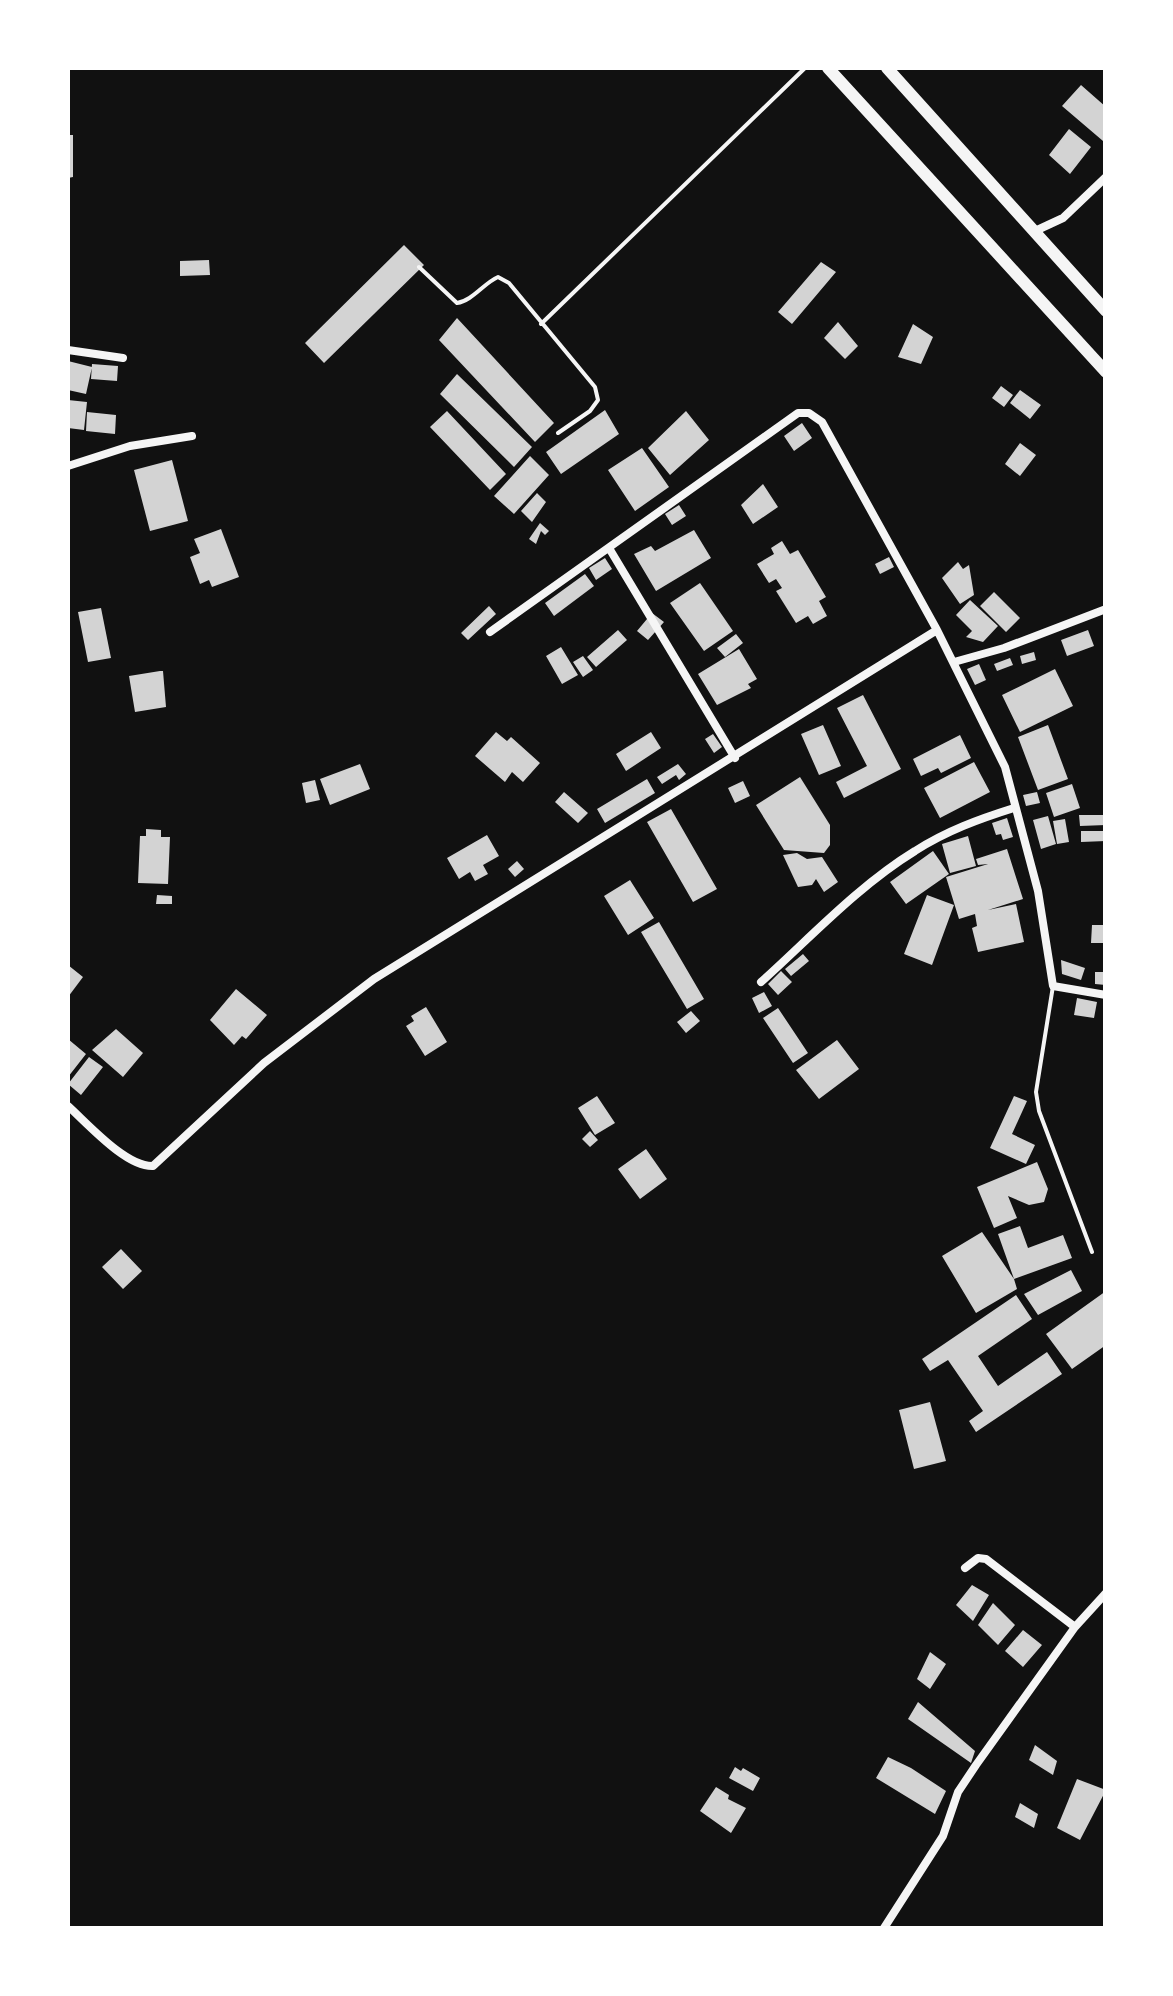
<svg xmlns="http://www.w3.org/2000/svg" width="1173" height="1996" font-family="Arial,sans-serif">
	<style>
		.building { fill: #d3d3d3 }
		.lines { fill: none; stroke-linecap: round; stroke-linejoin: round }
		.service { stroke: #f5f5f5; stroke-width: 4 }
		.minor { stroke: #f5f5f5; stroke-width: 8 }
		.primary { stroke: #f5f5f5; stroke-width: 12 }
	</style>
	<rect width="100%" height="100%" fill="#111"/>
	<path class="building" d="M1081,85L1106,107V138L1103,141L1062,106Z
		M1069,129L1091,147L1070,174L1049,155Z
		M68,135H73V177L68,178Z
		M404,245L424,265L324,363L305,343Z
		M209,260L210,275L180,276V261Z
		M821,262L836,272L792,324L778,312Z
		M457,318L554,423L535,442L439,340Z
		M838,322L858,346L845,359L824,338Z
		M913,324L933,337L921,364L898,357Z
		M68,361L92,367L86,394L68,390Z
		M92,364L118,366L117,381L91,379Z
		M457,374L532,447L514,467L440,394Z
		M1001,386L1013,395L1004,407L992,398Z
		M1020,390L1041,405L1030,419L1010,403Z
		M68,400L87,402L84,430L68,428Z
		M605,410L619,434L561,474L546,452Z
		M447,411L506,474L490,490L430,427Z
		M686,411L709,440L670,475L648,448Z
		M87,412L116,415L115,434L86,431Z
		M802,423L812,438L794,451L784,436Z
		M1020,443L1036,455L1020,476L1005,464Z
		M642,448L669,487L635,511L608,470Z
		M530,456L549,475L514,514L494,496Z
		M172,460L188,521L150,531L134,470Z
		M763,484L778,507L753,524L741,505Z
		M537,493L546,502L532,522L521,511Z
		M679,505L686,516L672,525L665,514Z
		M540,523L549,531L545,535L541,531L536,544L529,539Z
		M221,529L239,577L212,587L209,580L200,584L190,557L200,553L194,539Z
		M694,530L711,558L656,591L634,554L651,546L655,551Z
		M782,541L790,554L798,550L826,597L819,601L827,616L813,624L808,616L796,623L776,591L782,588L776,579L769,583L757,564L774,554L771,548Z
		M889,557L894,567L880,574L875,564Z
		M605,558L612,569L596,580L589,568Z
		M958,562L963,569L969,565L974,595L960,604L942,578Z
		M585,574L594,586L554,616L545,603Z
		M700,583L733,631L704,651L670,603Z
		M994,592L1020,618L1006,632L980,606Z
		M970,600L998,626L983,642L966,637L972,631L956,615Z
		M489,606L496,614L468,640L461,633Z
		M101,608L111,658L88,662L78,612Z
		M652,613L664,622L648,640L637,631Z
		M618,630L627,640L596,667L587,657Z
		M1088,630L1094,646L1067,656L1061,640Z
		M736,634L743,643L725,657L717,648Z
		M561,647L578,675L562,684L546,656Z
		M739,649L757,679L748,684L751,688L717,705L698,674Z
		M1034,652L1036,660L1022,664L1020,656Z
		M583,656L593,670L583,677L573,662Z
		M1010,658L1013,665L997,671L994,664Z
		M979,664L986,680L975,685L967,669Z
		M1055,669L1073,706L1020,732L1002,695Z
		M160,671H163L166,707L135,712L129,676Z
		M863,695L901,769L844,798L836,782L867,766L837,708Z
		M823,725L841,766L819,775L801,734Z
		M1048,725L1068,779L1038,790L1018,737Z
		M496,732L507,741L511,737L540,763L523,782L512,772L505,782L475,756Z
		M651,732L661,748L626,771L616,754Z
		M713,734L722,747L714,753L705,739Z
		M960,735L971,758L941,773L938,768L921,776L913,759Z
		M974,762L990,792L940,818L924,788Z
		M360,764L370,789L330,805L320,779Z
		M678,764L686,774L679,780L676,775L662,784L657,777Z
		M800,777L830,825V845L824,853L784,850L756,805Z
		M647,779L655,793L605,823L597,809Z
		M315,780L320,800L306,803L302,783Z
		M743,781L750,796L735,803L728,788Z
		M1072,784L1080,808L1054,817L1046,793Z
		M564,792L588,813L578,823L555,802Z
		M1037,792L1040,803L1026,806L1023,795Z
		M671,809L717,889L693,902L647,822Z
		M1079,815H1106V825L1080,826Z
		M1048,816L1056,844L1041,849L1033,820Z
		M1007,818L1013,837L1003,840L1001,834L996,835L992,823Z
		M1065,819L1069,842L1057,844L1053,821Z
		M146,829L161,830V837H170L168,884L138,883L140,836H146Z
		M1081,831H1106V841L1081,842Z
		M487,835L499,856L483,865L488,874L475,881L470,872L459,879L447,858Z
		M968,836L976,866L950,873L942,844Z
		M1007,849L1023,899L988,910L1016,904L1024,942L978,952L972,928L977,926L975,914L959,919L946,877L988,864L978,865L976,859Z
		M933,851L949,874L906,904L890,882Z
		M797,853L807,859L822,857L838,882L824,892L816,879L812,885L798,887L783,855Z
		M517,861L524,869L515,877L508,869Z
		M630,880L654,918L628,935L604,896Z
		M157,895L172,896V904H156Z
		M927,895L954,905L932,965L904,954Z
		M659,922L704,999L687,1009L641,932Z
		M1092,925H1106V943H1091Z
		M803,954L809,961L791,976L785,969Z
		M1061,960L1085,968L1081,980L1062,974Z
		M68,965L83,977L68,997Z
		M781,971L792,982L778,995L768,984Z
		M1095,972H1106V985L1095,984Z
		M236,989L267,1015L246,1039L242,1036L234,1045L210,1020Z
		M764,992L772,1006L759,1013L752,998Z
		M1077,998L1097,1002L1094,1018L1074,1015Z
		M426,1007L447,1042L425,1056L406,1026L414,1021L411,1016Z
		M778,1008L808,1053L793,1063L763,1018Z
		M691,1011L700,1021L686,1033L677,1022Z
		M116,1029L143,1053L123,1077L92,1050Z
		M68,1039L86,1054L68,1077Z
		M837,1040L859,1069L819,1099L796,1070Z
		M89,1057L103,1067L81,1095L68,1084Z
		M597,1096L615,1123L595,1135L578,1108Z
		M1014,1096L1027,1101L1012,1134L1035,1145L1026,1164L990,1148Z
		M590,1131L598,1140L590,1147L582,1139Z
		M646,1149L667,1179L640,1199L618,1169Z
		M1037,1162L1048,1189L1044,1202L1029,1205L1008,1196L1017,1218L994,1228L977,1187Z
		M1020,1226L1028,1248L1063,1235L1072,1258L1014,1279L998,1234Z
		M982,1232L1014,1279L1017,1289L976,1313L942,1256Z
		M121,1249L142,1271L123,1289L102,1267Z
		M1071,1270L1082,1291L1038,1315L1024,1294Z
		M1106,1291V1345L1072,1369L1046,1334Z
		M1016,1295L1032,1319L978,1356L998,1386L1047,1352L1062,1374L976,1432L969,1421L983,1411L948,1360L930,1371L922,1359Z
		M930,1402L946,1461L914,1469L899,1410Z
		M972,1585L989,1595L973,1621L956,1605Z
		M993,1603L1015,1625L998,1645L978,1625Z
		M1023,1630L1042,1645L1023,1667L1005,1651Z
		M930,1652L946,1664L930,1689L917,1679Z
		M918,1702L975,1751L971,1763L908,1719Z
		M1035,1745L1057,1761L1053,1775L1029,1760Z
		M888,1757L911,1768L946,1791L935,1814L876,1778Z
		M735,1767L741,1771L743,1768L760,1778L753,1791L729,1778Z
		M1077,1779L1106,1790L1080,1840L1057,1828Z
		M716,1787L729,1795L728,1799L746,1808L731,1833L700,1811Z
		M1020,1803L1038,1814L1034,1828L1015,1817Z"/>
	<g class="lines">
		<path class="service" d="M419,267L457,303C472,301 484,283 498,277L509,283L595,387L598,400L590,411L558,433
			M541,324L805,68
			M1053,986L1036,1092L1039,1111L1092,1252"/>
		<path class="minor" d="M1035,231L1063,218L1106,177
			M68,350L123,358
			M68,466L130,446L192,436
			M609,548L735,758
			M490,632L798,413H809L822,422L937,630L1005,767L1038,891L1053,986L1106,995
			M954,662L1004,648L1106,609
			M761,982C810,938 858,886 915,851C946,831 979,819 1014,808
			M68,1106C88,1124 126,1167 153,1166L264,1063L374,979L937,630
			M965,1568L978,1558L986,1559L1075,1627
			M884,1928L943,1836L958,1792L976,1765L1075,1627L1106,1593"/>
		<path class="primary" d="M828,68L1106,372
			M887,68L1106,311"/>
	</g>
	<rect width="1173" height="1996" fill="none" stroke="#ffffff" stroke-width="140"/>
</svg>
